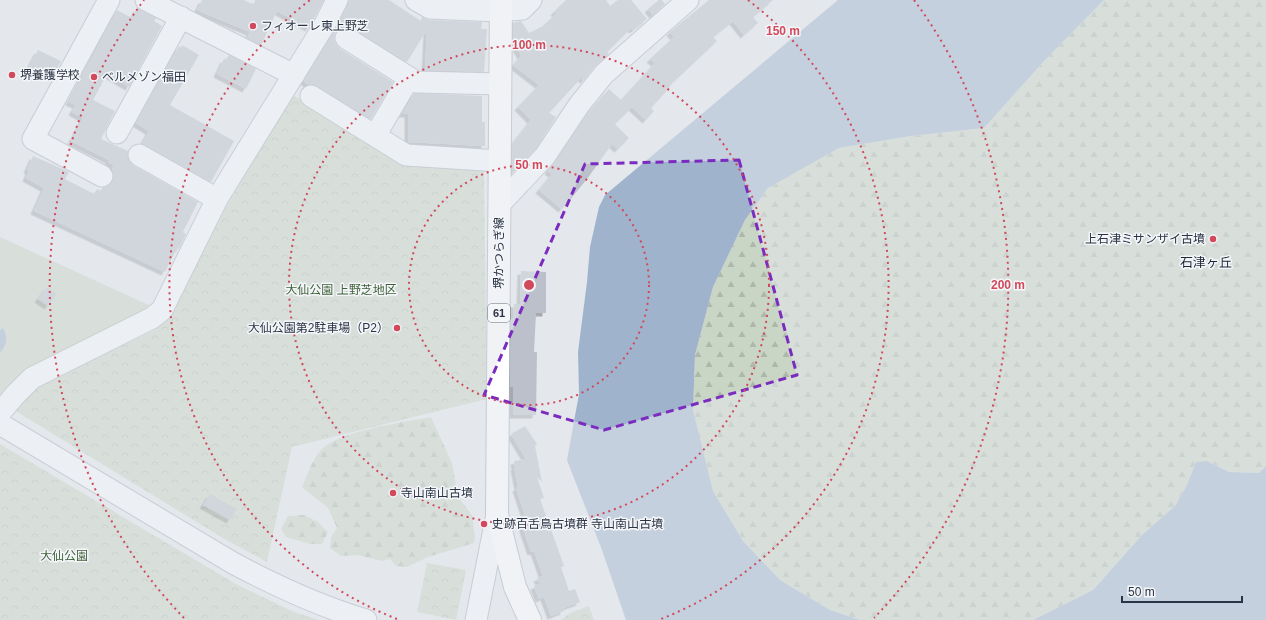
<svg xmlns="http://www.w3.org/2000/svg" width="1266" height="620" font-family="Arial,'Noto Sans JP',sans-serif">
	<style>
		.forest { fill: url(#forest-firs) }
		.park { fill: url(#park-crowns) }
		.garden { fill: #c9d6c5 }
		.water { fill: #9fb4cc }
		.building { fill: #bbc0ca; filter: url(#shadow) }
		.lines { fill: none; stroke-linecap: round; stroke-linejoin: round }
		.minor-casing { stroke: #a9aeb7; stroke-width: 23 }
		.major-casing { stroke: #a3abb8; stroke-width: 24 }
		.minor { stroke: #f7f8fa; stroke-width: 21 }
		.major { stroke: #fff; stroke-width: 22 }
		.marked { fill: none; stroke: #7b2cbf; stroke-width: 3; stroke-dasharray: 8 5; stroke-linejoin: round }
		.ring { fill: none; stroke: #d1495b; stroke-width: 2; stroke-dasharray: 2 4 }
		.poi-dot { fill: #d1495b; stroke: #f4f6f9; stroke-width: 1.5 }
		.labels { text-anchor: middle; stroke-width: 3; stroke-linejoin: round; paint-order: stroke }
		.shield { fill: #f4f6f9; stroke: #676e7b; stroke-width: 1 }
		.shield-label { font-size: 11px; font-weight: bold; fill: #2b3445 }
		.poi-label { font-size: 12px; fill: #2b3445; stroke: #f4f6f9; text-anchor: start }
		.street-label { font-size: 12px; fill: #2b3445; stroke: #f4f6f9 }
		.park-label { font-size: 12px; fill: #3f6138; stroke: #f4f6f9 }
		.neighbourhood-label { font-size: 13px; fill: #1d2536; stroke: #f4f6f9 }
		.centre { fill: #d1495b; stroke: #f4f6f9; stroke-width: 2 }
		.ring-label { font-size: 12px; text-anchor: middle; font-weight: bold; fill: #d1495b; stroke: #f4f6f9; stroke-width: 3; stroke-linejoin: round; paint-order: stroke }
	</style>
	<defs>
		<pattern id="forest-firs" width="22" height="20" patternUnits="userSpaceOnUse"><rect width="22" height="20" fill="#c9d6c5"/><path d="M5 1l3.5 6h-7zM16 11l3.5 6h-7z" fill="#adb8ab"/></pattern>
		<pattern id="park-crowns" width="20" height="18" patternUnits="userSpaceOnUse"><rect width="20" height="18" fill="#c9d6c5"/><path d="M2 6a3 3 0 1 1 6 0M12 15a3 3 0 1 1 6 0" fill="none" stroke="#adb8ab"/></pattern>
		<filter id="shadow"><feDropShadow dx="-3.5" dy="3.5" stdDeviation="0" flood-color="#0004"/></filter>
	</defs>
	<rect width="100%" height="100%" fill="#e4e7ec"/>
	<path class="forest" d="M1104,0H1266V466L1259,473L1229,472L1207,461L1196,462L1186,487L1175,506L1142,535L1093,590L1033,620H860L830,610L780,580L743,541L713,491L693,410L695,355L713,287L745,220L768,188L838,148L911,136L984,128L1045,60Z
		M431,417L452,463L458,497L472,515L475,537L474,543L428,557L407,567L396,566L390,559L382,561L357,555L341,556L330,548L331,537L337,528L328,508L302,487C307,475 312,461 320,451C337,431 404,422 431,417Z
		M304,515L318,522L328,532L322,544H310L286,537L281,529L288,516Z"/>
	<path class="park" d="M293,95L405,164L484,170L487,399L292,447L267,562L226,540L14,410L24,398L44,383L155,330L170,315L225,209Z
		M0,444L236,584L294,612L318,620H0Z
		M427,563L466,570L456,620L417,612Z
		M589,606L594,620H561L570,613Z"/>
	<path class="garden" d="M0,237L153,307L0,401Z"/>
	<path class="water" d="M838,0H1104L1045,60L984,128L911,136L839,148L768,188L745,220L713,287L695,355L693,410L713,491L743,541L780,580L830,610L860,620H626L602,550L567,460L579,394L578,352L587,282L590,247L599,207L605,195Z
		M3,328C8,337 7,345 0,353V330Z
		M1207,461L1229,472L1259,473L1266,466V620H1033L1093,590L1142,535L1175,506L1186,487L1196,462Z"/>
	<path class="building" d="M202,0H244L254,5L255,0H324L309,28L277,11L261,45L247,38L250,32L197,10Z
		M349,0H389L421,21L422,17L429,20L482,22L481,29H487L484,72L425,70L427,30L407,62L352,28L347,26L341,27L336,31L334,37L335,43L339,48L393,82L371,119L317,86L309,85L304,81L336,29Z
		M566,0H606L610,6L618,0H631L647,19L633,30L631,28L607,52L609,54L595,66L584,80L581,78L549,113L556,117L536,149L513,172L512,144L531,120L518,107L539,85L513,65L521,56L513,41V23L521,21L529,33L543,26L556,14L554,12Z
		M659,0H662L665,4L653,15L648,9Z
		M709,0H773L753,17L758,23L744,35L733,21L713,37L717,41L669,86L670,87L651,108L654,111L646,120L632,107L615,124L629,138L618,149L612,144L587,179L562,209L539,190L552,174L548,171L589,112L609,89L621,100L655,63L650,59L674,37L670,32Z
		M137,8L156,18L154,21L162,26L129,87L107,74L93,100L115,111L101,139L128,151L129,161L133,165L198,202L183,232L186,234L179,249L177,248L165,272L34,211L44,188L26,178L29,171L27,170L33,156L69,172L65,179L94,194L97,189L101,191L102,188L108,186L112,182L114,176L112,169L114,165L108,162L109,160L71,141L83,118L72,112L76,105L69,102L117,10L132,18Z
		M182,45L199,55L170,105L234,141L211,182L142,144L149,131L136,123L179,46L181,48Z
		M38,50L61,61L52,78L29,67Z
		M229,55L256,69L246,89L217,74L224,59L226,60Z
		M414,93L482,96V122H485V146L408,142V114H402L403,113Z
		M521,271L546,272V313H536L534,352H537L536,415H513V387H510L511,318H513L514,304H520Z
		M47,287L57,294L48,306L38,299Z
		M525,426L537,444L535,446L542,482L537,477L544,498L540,499L564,566L561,567L569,591L575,589L580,602L563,608L564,611L551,616L544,597L539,599L534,586L540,584L537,578L543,576L534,551L531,552L519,517L525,515L516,488L518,487L514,467H515L514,461L526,459L511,434Z
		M210,494L237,509L230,520L203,505Z"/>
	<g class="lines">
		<defs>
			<path id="minor" d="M146,0L294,75
				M416,0L430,8L500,11L522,9L531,0
				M346,38L416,82L500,84
				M311,96L406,155L500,161
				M117,133L181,17
				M375,136L409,78
				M139,155L217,199
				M102,176L33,139L109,0
				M500,204L545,156L579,105L604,74L688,0
				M0,413L15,395L32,378L152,318L162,310L217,199L325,24L337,0
				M0,424L233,563C276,586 319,606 366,620
				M476,620L497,514"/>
			<path id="major" d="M501,0L497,514L515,587L530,620"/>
		</defs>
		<use href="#minor" class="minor-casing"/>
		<use href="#major" class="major-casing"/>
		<use href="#minor" class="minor"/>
		<use href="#major" class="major"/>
	</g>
	<path d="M0 0H1266V620H0ZM739,160L797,375L604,430L484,395L585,164Z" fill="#e4e7ec" fill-opacity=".55" fill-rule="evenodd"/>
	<path class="marked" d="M739,160L797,375L604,430L484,395L585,164Z"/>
	<g class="ring">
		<circle cx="529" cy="285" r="120"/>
		<circle cx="529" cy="285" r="240"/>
		<path d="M397 619A359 359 0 0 1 310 0M748 0A359 359 0 0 1 661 619"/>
		<path d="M184 618A479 479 0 0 1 144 0M914 0A479 479 0 0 1 874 618"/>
	</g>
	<g class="poi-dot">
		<circle cx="253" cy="26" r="4"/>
		<circle cx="12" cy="75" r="4"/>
		<circle cx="94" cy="77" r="4"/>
		<circle cx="1213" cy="239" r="4"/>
		<circle cx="397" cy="328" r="4"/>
		<circle cx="393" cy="493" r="4"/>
		<circle cx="484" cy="524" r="4"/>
	</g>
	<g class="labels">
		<rect class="shield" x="488" y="304" width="22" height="18" rx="3"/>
		<g class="shield-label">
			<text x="499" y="317">61</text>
		</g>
		<g class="poi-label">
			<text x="261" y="30">フィオーレ東上野芝</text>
			<text x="20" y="79">堺養護学校</text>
			<text x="102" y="81">ベルメゾン福田</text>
			<text x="1205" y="243" text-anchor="end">上石津ミサンザイ古墳</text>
			<text x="389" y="332" text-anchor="end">大仙公園第2駐車場（P2）</text>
			<text x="401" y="497">寺山南山古墳</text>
			<text x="492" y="528">史跡百舌鳥古墳群 寺山南山古墳</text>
		</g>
		<g class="street-label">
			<text transform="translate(499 253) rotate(-90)" y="4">堺かつらぎ線</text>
		</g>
		<g class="park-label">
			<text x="341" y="294">大仙公園 上野芝地区</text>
			<text x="64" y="560">大仙公園</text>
		</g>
		<g class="neighbourhood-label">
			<text x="1206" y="267">石津ヶ丘</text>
		</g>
	</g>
	<circle cx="529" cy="285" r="6" class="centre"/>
	<g class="ring-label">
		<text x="783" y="35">150 m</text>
		<text x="529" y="49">100 m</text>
		<text x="529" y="169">50 m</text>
		<text x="1008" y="289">200 m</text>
	</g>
	<path d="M1122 596v6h120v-6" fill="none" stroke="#2b3445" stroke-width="2"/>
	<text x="1128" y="596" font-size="12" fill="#2b3445" stroke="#f4f6f9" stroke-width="3" paint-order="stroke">50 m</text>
</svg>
